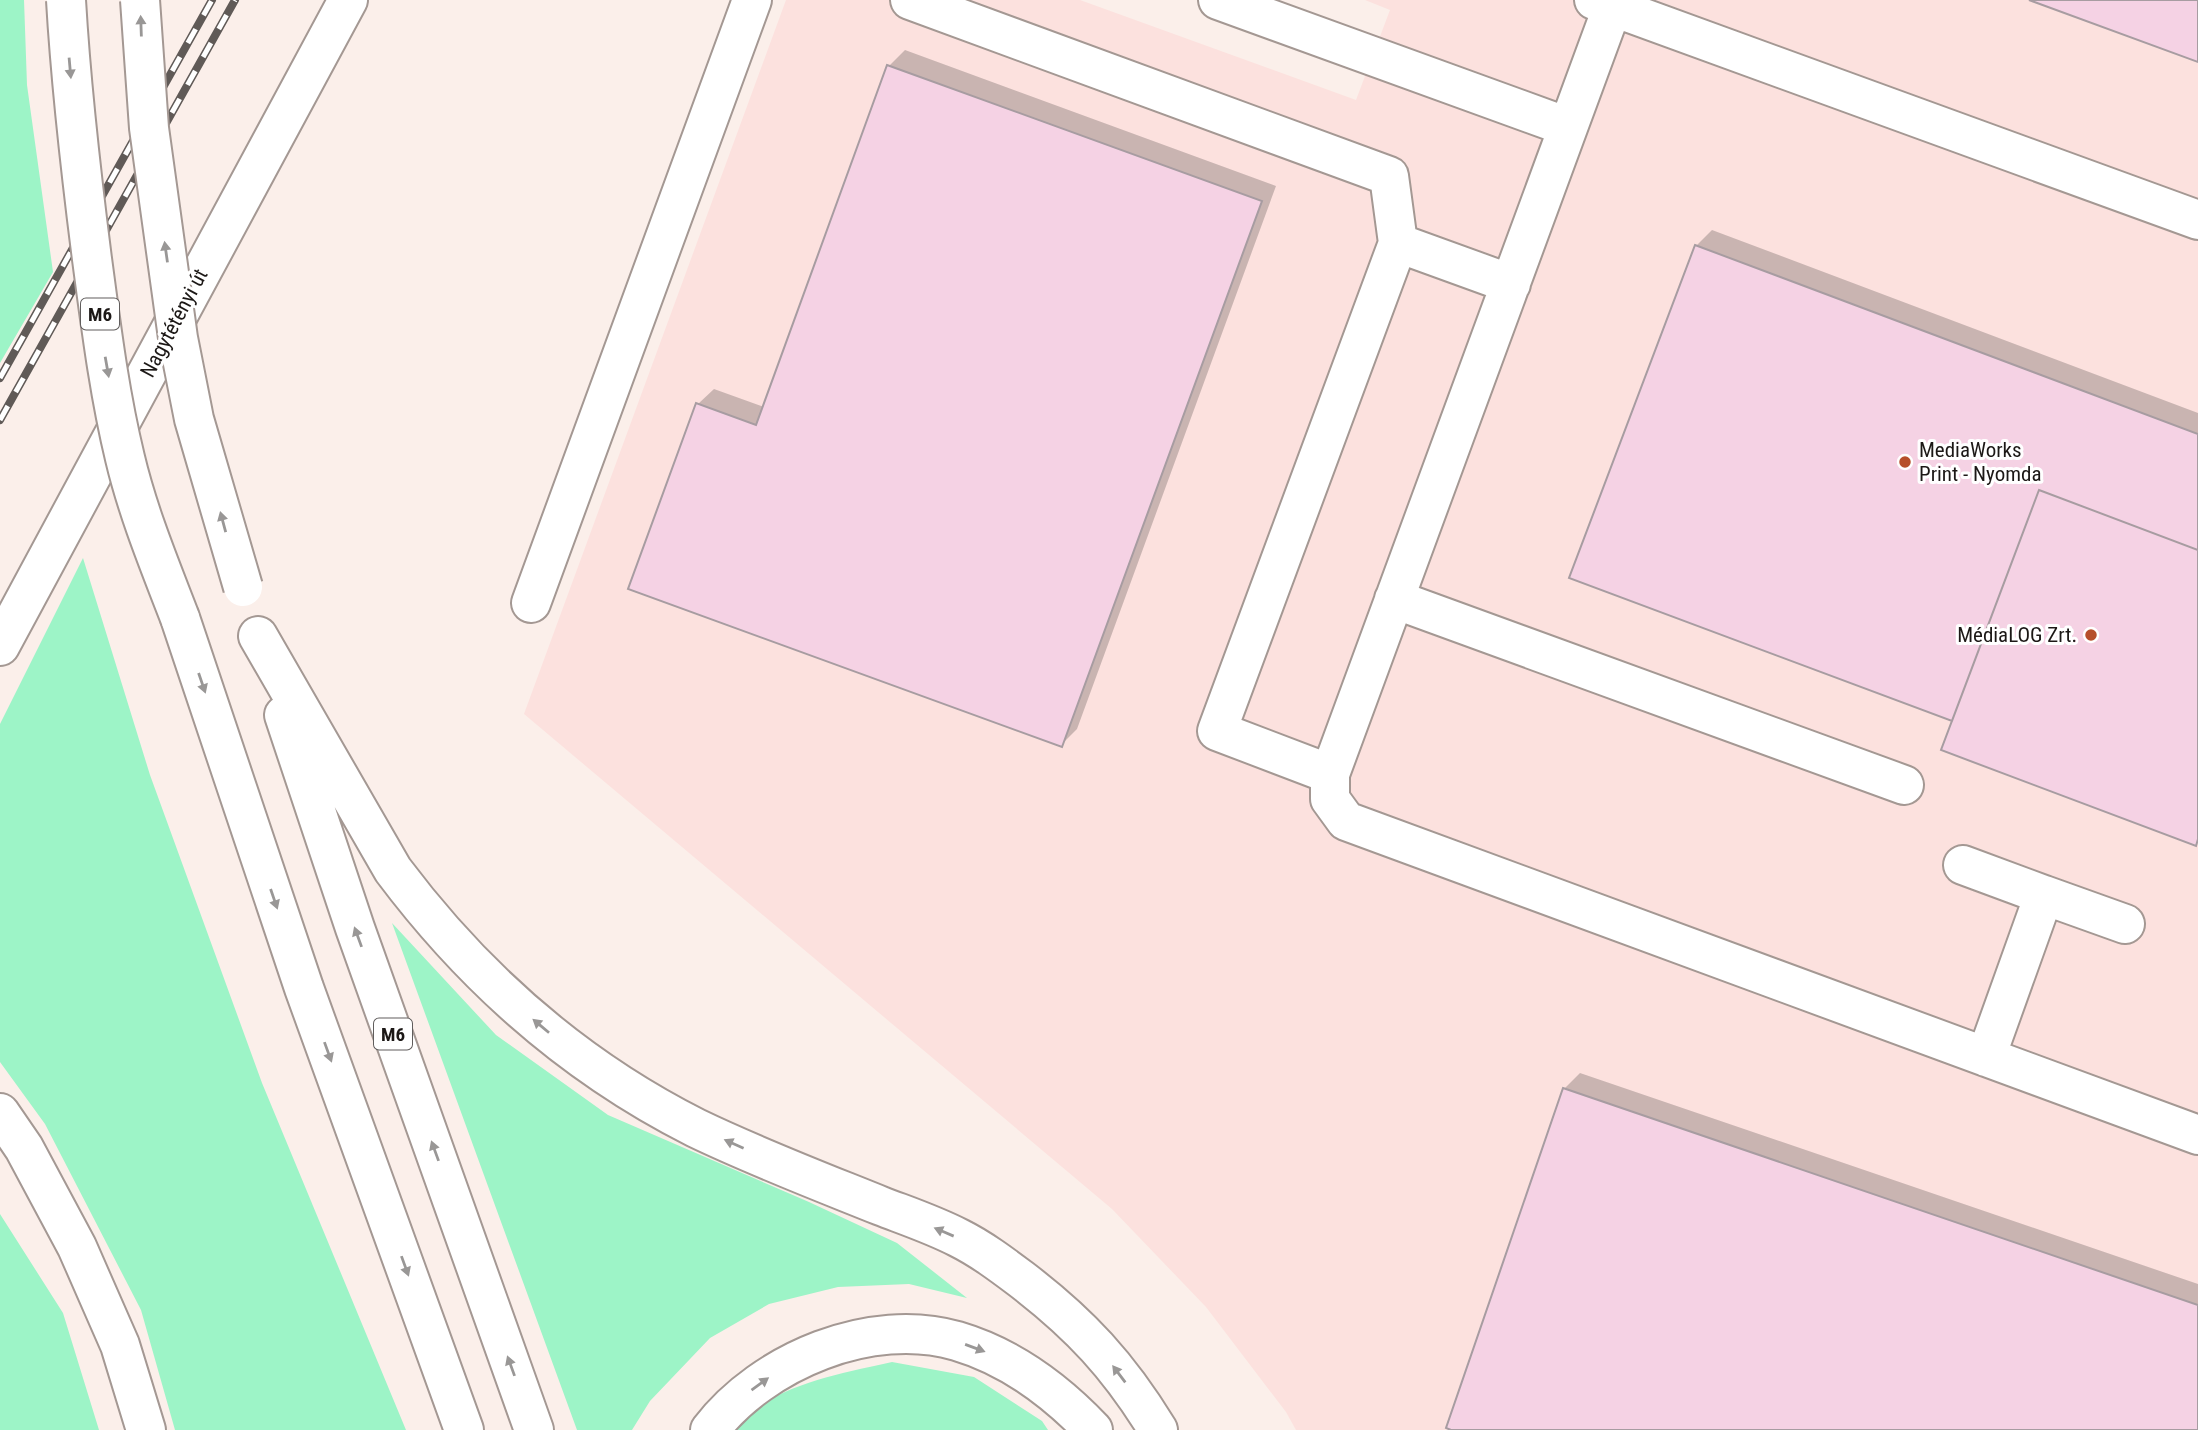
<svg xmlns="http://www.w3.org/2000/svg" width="2198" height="1430" font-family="'Roboto Condensed',sans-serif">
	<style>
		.industrial { fill: #fce1de }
		.green { fill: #9df4c7 }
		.shadow { fill: #0003 }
		.building { fill: #f5d2e4; stroke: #a79ca1; stroke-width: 2 }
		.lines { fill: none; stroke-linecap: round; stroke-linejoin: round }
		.minor-casing { stroke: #a49893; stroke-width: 42 }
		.major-casing { stroke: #a49893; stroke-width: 42 }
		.highway-casing { stroke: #a49893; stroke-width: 42 }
		.minor { stroke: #fff; stroke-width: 38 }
		.major { stroke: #fff; stroke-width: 38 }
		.highway { stroke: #fff; stroke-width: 38 }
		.rail-casing { stroke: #605a57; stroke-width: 8 }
		.rail { stroke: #fff; stroke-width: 5; stroke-dasharray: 16; stroke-linecap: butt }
		.highway-bridge-casing { stroke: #a49893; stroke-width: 42; stroke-linecap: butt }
		.highway-bridge { stroke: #fff; stroke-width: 38 }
		.oneway { fill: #999796 }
		.poi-dot { fill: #b64f2a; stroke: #fff; stroke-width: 2.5 }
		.labels { text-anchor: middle; stroke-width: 6; stroke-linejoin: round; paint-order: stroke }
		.shield { fill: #fff; stroke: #605d5c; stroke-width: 2 }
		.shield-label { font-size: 19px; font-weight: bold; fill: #1c1816 }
		.street-label { font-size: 21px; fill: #1c1816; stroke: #fff }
		.poi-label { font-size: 21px; fill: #1c1816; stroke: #fff; text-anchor: start }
	</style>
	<rect width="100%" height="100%" fill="#fbefea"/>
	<path class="industrial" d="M786,0H1080L1356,100L1390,10L1365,0H2198V1430H1296L1286,1412L1206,1307L1112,1209L524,714Z"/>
	<path class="green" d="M0,0H24L27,85L53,272L0,363Z
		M83,558L150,775L262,1083L406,1430H175L141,1310L45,1124L0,1062V724Z
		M392,923L496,1035L608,1115L809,1202L897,1243L967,1298L909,1284L838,1287L769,1304L710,1338L650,1401L632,1430H577Z
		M0,1214L63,1313L99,1430H0Z
		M892,1362L974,1377L1042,1421L1048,1430H734C768,1385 840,1374 892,1362Z"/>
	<path class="shadow" d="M905,50L1276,186L1077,729L1061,745L698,404L714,389L764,407L889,66Z
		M1712,230L2198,413V841L2195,844L1954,720L1696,246Z
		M1580,1073L2198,1284V1430H1457L1564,1089Z"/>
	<path class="building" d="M2029,0H2198V62Z
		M887,65L1262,201L1062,747L628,589L696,403L756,425Z
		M1695,245L2198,434V550L2039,490L1952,721L1569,578Z
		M2039,490L2198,550V839L2196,846L1941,750Z
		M1563,1088L2198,1305V1430H1451L1446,1428Z"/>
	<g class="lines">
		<defs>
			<path id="minor" d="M910,0L1389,176L1398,243
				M1218,0L1568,127
				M1594,0L2198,220
				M1615,0L1330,774V799L1346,821L2198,1135
				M1394,599L1904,785
				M531,603L752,0
				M1330,774L1217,731L1398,243L1511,284
				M1963,865L2044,895L1986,1057
				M2044,895L2125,924
				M0,1113L24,1148L77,1247L120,1345L146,1430"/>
			<path id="major" d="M0,646L348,0"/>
			<path id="highway" d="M180,618L304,988L464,1430
				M258,636L393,870C474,978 575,1067 696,1128C756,1157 819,1181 881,1206C907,1216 934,1225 959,1238C981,1249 1001,1264 1021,1279C1080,1324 1119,1366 1158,1430
				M284,715L355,928L534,1430
				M710,1430C763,1361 871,1316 957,1341C1011,1357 1055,1390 1093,1430"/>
		</defs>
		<use href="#minor" class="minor-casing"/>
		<use href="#major" class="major-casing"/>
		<use href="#highway" class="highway-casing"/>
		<use href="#minor" class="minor"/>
		<use href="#major" class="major"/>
		<use href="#highway" class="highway"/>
		<defs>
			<path id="rail" d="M0,378L212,0
				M0,420L235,0"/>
		</defs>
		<use href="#rail" class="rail-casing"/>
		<use href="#rail" class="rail"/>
		<defs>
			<path id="highway-bridge" d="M66,0C71,87 81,173 92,259C101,326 109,392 125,458C138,513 160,566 180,618
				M140,0L149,128L178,338L194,419L243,587"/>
		</defs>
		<use href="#highway-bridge" class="highway-bridge-casing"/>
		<use href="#highway-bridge" class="highway-bridge"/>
	</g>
	<defs><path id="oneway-solid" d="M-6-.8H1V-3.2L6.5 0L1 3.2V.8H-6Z" transform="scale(1.75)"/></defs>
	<g class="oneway">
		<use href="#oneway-solid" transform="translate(141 26) rotate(-92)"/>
		<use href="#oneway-solid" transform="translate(70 68) rotate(85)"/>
		<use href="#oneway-solid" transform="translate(166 252) rotate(-98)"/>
		<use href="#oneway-solid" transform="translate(107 367) rotate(80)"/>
		<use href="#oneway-solid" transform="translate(223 522) rotate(-105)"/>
		<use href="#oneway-solid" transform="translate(202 683) rotate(71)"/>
		<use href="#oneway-solid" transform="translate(274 899) rotate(71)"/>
		<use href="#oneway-solid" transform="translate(358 937) rotate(-110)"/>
		<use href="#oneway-solid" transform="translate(541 1026) rotate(-140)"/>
		<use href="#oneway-solid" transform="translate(328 1052) rotate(70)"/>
		<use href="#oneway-solid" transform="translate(734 1144) rotate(-156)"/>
		<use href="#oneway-solid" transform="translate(435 1151) rotate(-110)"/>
		<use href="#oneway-solid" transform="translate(944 1232) rotate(-157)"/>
		<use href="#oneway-solid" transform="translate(405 1266) rotate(70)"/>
		<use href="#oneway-solid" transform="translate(975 1348) rotate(20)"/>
		<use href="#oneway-solid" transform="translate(511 1366) rotate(-110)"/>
		<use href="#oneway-solid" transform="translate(1119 1374) rotate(-127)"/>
		<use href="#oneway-solid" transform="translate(760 1384) rotate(-36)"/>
	</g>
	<g class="poi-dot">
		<circle cx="1905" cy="462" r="7"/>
		<circle cx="2091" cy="635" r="7"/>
	</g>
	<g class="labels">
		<g class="shield">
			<rect x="81" y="298.5" width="38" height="31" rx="5"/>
			<rect x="374" y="1018.5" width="38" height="31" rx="5"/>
		</g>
		<g class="shield-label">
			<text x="100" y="321">M6</text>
			<text x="393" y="1041">M6</text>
		</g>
		<g class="street-label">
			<text transform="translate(174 323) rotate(-62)" y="7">Nagytétényi út</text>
		</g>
		<g class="poi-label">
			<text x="1919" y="457">MediaWorks<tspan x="1919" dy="24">Print - Nyomda</tspan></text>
			<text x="2077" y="642" text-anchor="end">MédiaLOG Zrt.</text>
		</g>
	</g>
</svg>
